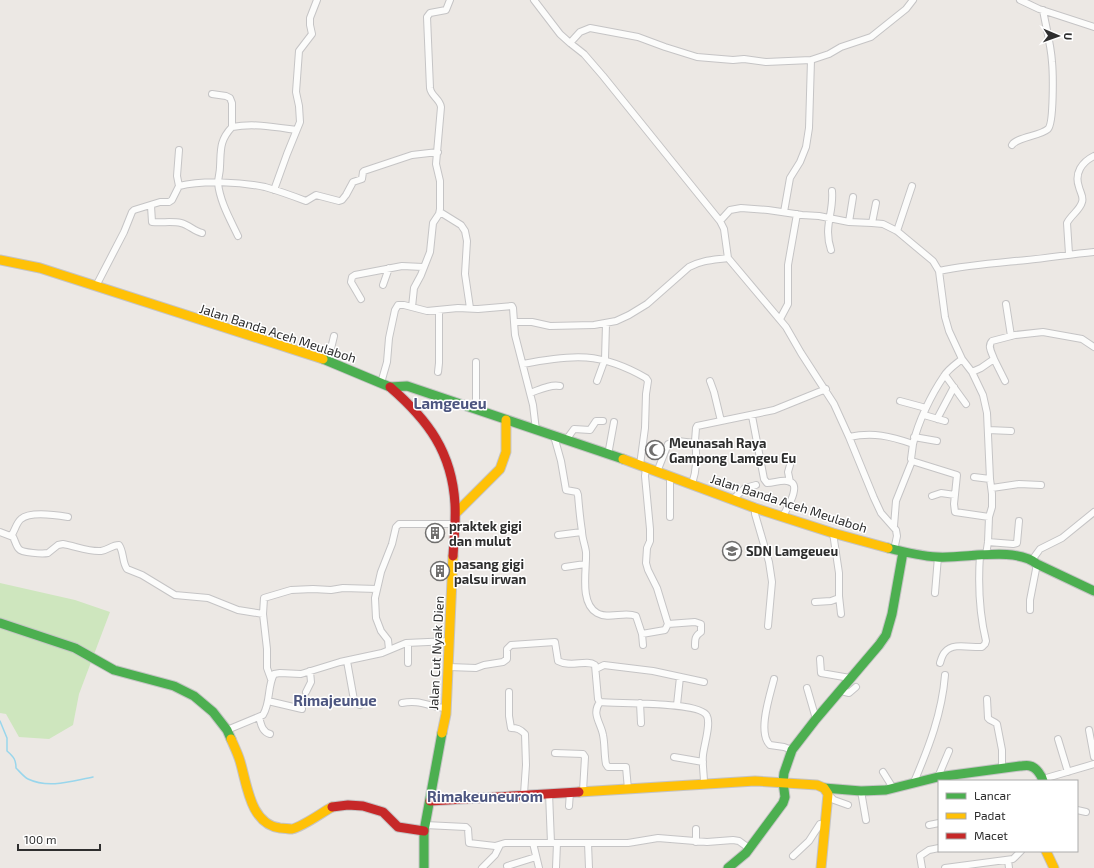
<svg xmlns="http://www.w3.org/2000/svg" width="1094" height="868" font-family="'Exo 2',sans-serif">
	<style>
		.green { fill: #cee6be }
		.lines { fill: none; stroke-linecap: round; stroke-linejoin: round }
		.stream { stroke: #99d6ec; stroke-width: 1.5 }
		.street-casing { stroke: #c5c4c5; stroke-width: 8 }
		.fast-casing { stroke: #c5c4c5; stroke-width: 11 }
		.slow-casing { stroke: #c5c4c5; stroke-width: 11 }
		.jam-casing { stroke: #c5c4c5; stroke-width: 11 }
		.street { stroke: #fcfcfb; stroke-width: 6 }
		.fast { stroke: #4caf50; stroke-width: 9 }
		.slow { stroke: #ffc107; stroke-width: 9 }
		.jam { stroke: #c62828; stroke-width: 9 }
		.labels { text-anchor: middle; stroke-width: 3; stroke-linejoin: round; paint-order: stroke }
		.street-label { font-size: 13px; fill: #2e2e2e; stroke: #fff }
		.poi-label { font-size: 13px; font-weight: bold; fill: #2e2e2e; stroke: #fff; text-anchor: start }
		.quarter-label { font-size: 15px; font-weight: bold; fill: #4d5680; stroke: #fff }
	</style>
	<rect width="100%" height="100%" fill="#ece8e4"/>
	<path class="green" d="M0,583L75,600L110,612L79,694L73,725L49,739L19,737L6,714L0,713Z"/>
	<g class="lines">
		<path class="stream" d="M0,721L7,738V751C14,757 16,760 16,768C20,772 24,777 28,779C49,789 72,781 93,777"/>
		<defs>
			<path id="street" d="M534,0L560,34L570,43L584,54L603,76L720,221L724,229L728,258L786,327L801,353L834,404L849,437L874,498L881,513L896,530L897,536L894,550
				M1020,0L1039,9L1094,27
				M570,43L580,32L590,28L638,37L665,47L697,57L733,60L744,59L766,62L811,60L829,54L841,47L871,37L906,9L913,0
				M212,94L226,96L230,98L232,103V127
				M1012,145C1017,137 1040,136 1048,129C1054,123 1053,72 1052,62C1051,45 1046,27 1043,10
				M179,150L177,176L179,186
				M274,190L287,154L300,122L299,106L296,92L299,51L312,34L310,25V18L317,0
				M151,206L152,222C162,223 172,221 181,223C189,225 194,231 202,233
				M440,212L461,225L465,231L467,241L465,274L470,308
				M784,212L790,178L800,162L806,147L809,128L811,60
				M720,221L730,210L741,208L768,210L802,215L819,216L849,222L872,223L883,224L897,231L933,261L939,271L945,317L949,331L962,359L972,372L983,395L987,413L990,479L992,494V507L989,517L988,542L986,555
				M849,222L853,197
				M872,223L876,203
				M897,231L912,186
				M238,236C230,219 220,202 218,183C218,178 220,173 220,167C221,150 219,141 232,127C254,123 275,127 296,130
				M831,250C823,226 834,213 832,191
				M1069,254L1067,223C1071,215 1080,210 1082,202C1084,197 1080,192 1079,187C1074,173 1082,162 1094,156
				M939,271C968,265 997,263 1027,260C1049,258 1071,254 1094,252
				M383,285L389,268
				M96,286L124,232L132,212L134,210L160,202H169L172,200L179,186C203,180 241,182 265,187C279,191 293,196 306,201L316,195L339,201L342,200L346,195L353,182L362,179L363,172L364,171L412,155L438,152
				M361,299L351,282L352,277L355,275L402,266L423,267
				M1006,304L1011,336
				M412,307L414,288L421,275L430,252L433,223L439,214L440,209V181L436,164L441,107C440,99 431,96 430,88L427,17L430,13L446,10L450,0
				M780,319L788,304V265L797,214
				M994,359L1005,381
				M328,361L334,336
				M523,364C573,354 601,352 646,378L648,381L646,394L645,428L640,465
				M438,372L439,363V310
				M972,372L981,368L994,359C992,353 987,346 992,341L1015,335L1043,332L1082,339L1094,347
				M945,375L966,404
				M597,381L605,359L606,324
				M710,381L714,392L721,421
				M381,383L387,362L389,338L395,310L398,305H404L427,311L458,308L478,309L512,306L513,308L514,322
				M530,393C539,390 550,384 560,386
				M900,401L926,408
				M476,409V362
				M924,415L945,421
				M752,416L764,479L767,483C774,483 780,480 787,481C804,482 786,510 783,516
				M937,419L954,387
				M536,430L533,405L515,335L514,322H532L550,326L594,325L616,321L629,315L647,304L689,267C702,260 714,260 728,258
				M988,430L1011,431
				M554,436L561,461L566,490L577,492L578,495C579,507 580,519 582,531C582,538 585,545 586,552C587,569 579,603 597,613C609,620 624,611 636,616L642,634L643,645
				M849,437C873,432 890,436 913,444L911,459L912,461L957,475L954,504L955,512L989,517
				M914,437L937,441
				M566,440L574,429L590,430L596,421H603
				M913,444C918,422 931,395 944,376C948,369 956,364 962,359
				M608,455L614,422
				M790,465L788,472L790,482
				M646,468L645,476L650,529V541L647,548L646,563L648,570L657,588L668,624L695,622L701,624V632C695,636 695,639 695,646
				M657,472L668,444L678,441L694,443L695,441L696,428L697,426L774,410L826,389
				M974,477L990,479
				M692,484C697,469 697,457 695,441
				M992,488L1019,484L1041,485
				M932,496L941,493L955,495
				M732,500L745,488L756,485
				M755,508V514L769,562L772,582L768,626
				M670,517V476
				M894,526L896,501L912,461
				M0,532L13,537C15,540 16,546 19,549C22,553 43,554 48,553L58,545L63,544C75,546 89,552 101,551C108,550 112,545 119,545C124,552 122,562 127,569L142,575L175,595L208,598L238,610L263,614
				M833,533L839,573V596L841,614
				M558,535L582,532
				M11,536C15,531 16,523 21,519C30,511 56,515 68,517
				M988,542L1013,544L1017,543L1019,521
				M1032,560L1040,549L1062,538L1094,512
				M565,567L585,564
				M935,593L938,557
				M815,602L831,601L839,598
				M1030,610V600L1037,564
				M642,634L665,630L668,624
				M408,643V663
				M389,649L388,640L381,631L376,618L375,598L381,572L392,544L396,527L399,524H455
				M820,659L821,673L850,678
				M347,661L354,700L355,703L360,705
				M940,663C941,660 942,655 945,652C953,642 971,648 982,647L985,644L986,641C979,612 978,584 980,555
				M449,667L476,668L484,665L503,662L507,659V649L511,645L555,642L558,661C571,668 586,659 595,665L598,699L600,702C617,704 701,701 707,716C711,724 704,745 703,755C702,764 704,774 704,783
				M596,669L604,665L653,671L704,682
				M271,679L267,668V649L263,614L264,598L291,590L313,589L331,590L343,588L377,589
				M774,679C770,695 757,733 770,745L784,747L792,750
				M807,688L816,719
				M841,689L845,692L849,693L856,687
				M306,692L311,682L310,671
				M509,692V716L511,728C517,728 520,729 525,734L526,765L524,794
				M987,699L988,718C990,721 994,721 997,724L1002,750V769
				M268,701L302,709
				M600,702C591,714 601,723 603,735C605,744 604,754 606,764L608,767H626L628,789
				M402,703C420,699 429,707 446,708
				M640,703L641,723
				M677,705L680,677
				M259,717C261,724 262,732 270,734
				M227,730L263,715C271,702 267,687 274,674L280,673L301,674L340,662L382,653L406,643L450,641
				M1089,730L1094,757
				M1058,739L1068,772
				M555,753L583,754L585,757L583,791
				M674,757L703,762
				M883,772L893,788
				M938,777L949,751
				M1043,779L1094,764
				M914,782C929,747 942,713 945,675
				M861,791L866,820
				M549,793L551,843
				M828,794L834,800L848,805
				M569,806L570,792
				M1077,810L1086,812
				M425,825L466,827L468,829L469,843L495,846L505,843H628L658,838L707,842L733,840L739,841L750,849
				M929,825L939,823
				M696,842V829
				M533,843L539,868
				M588,843L589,868
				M793,856L809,841L820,824L825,826
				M1008,860L1009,868
				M507,866L536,857
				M482,868L495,855L500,845
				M556,868L557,843
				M922,868L920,856L929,850L939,848
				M945,868L1013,859L1021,851"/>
			<path id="fast" d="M323,359L390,387L407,386L623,459
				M888,548C904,552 921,556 937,557C965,559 1015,546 1037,564L1094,591
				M0,623L75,648L114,670L174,686L194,696L213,712L227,730L231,739
				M824,788L861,791L886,790L938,777L1020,766C1023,766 1027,765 1030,766C1036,767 1042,776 1043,781
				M424,868V831L442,733
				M728,868L746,853L783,803L785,797L783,782L784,773L792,750L816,719L879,645L886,635L892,614L903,552"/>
			<path id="slow" d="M0,260L40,268L323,359
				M623,459L755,508L833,533L888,548
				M456,513L500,469L506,452V420
				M442,733L446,714L453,556
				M231,739C234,746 238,754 240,761C247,784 250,824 280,828C284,828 288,829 292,829C304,826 321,813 332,807
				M579,792L755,781L817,785L824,788L828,794L821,868
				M1046,851L1054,868"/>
			<path id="jam" d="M390,387C428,420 452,452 455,504C456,521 454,539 453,556
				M430,801L579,792
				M332,807L348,805L363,806L383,812L398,827L424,831"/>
		</defs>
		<use href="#street" class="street-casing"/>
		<use href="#fast" class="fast-casing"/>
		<use href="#slow" class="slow-casing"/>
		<use href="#jam" class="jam-casing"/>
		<use href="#street" class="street"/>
		<use href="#fast" class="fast"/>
		<use href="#slow" class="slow"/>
		<use href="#jam" class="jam"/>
	</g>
	<defs>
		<symbol id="mosque-ring" viewBox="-11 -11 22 22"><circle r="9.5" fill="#fff" stroke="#706f6e" stroke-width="1.5"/><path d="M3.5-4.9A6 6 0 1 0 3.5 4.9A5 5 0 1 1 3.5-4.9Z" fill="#706f6e"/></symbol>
		<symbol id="building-ring" viewBox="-11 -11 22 22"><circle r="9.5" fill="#fff" stroke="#706f6e" stroke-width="1.5"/><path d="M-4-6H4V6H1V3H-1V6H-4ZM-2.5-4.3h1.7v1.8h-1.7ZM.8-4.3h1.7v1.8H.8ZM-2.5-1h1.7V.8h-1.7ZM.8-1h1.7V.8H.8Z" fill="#706f6e"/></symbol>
		<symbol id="school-ring" viewBox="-11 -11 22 22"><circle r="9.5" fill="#fff" stroke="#706f6e" stroke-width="1.5"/><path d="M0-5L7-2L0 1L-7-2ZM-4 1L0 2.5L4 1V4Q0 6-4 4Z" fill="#706f6e"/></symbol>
	</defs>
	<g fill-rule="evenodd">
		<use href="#mosque-ring" x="644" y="439" width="22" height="22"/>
		<use href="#building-ring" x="424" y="522" width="22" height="22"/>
		<use href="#school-ring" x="721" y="540" width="22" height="22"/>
		<use href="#building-ring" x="429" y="560" width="22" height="22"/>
	</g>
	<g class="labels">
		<g class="street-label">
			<text transform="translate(278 333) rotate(18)" y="5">Jalan Banda Aceh Meulaboh</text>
			<text transform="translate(789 503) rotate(18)" y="5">Jalan Banda Aceh Meulaboh</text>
			<text transform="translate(436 653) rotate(-87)" y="5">Jalan Cut Nyak Dien</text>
		</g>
		<g class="poi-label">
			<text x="669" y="448">Meunasah Raya<tspan x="669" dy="15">Gampong Lamgeu Eu</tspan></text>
			<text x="449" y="531">praktek gigi<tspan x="449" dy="15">dan mulut</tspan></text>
			<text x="746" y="556">SDN Lamgeueu</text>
			<text x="454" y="569">pasang gigi<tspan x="454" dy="15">palsu irwan</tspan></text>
		</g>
		<g class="quarter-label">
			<text x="450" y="409">Lamgeueu</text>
			<text x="335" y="706">Rimajeunue</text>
			<text x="485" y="802">Rimakeuneurom</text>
		</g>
	</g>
	<rect x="938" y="780" width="140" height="72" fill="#ffffff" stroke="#ababab"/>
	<rect x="946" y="793" width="20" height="6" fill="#4caf50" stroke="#ababab"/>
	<text x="974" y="800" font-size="12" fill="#2e2e2e">Lancar</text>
	<rect x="946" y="813" width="20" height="6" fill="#ffc107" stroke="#ababab"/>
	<text x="974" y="820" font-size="12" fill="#2e2e2e">Padat</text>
	<rect x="946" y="833" width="20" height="6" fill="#c62828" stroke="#ababab"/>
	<text x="974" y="840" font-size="12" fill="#2e2e2e">Macet</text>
	<g transform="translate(1058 36) rotate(92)" stroke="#ffffff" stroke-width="3" paint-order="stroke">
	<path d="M0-3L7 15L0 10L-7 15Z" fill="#2e2e2e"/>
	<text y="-6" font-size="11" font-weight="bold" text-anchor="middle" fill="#2e2e2e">U</text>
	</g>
	<path d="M18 844v6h82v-6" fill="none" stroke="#2e2e2e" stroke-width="2"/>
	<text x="24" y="844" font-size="12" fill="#2e2e2e" stroke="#ffffff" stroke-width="3" paint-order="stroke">100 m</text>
</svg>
